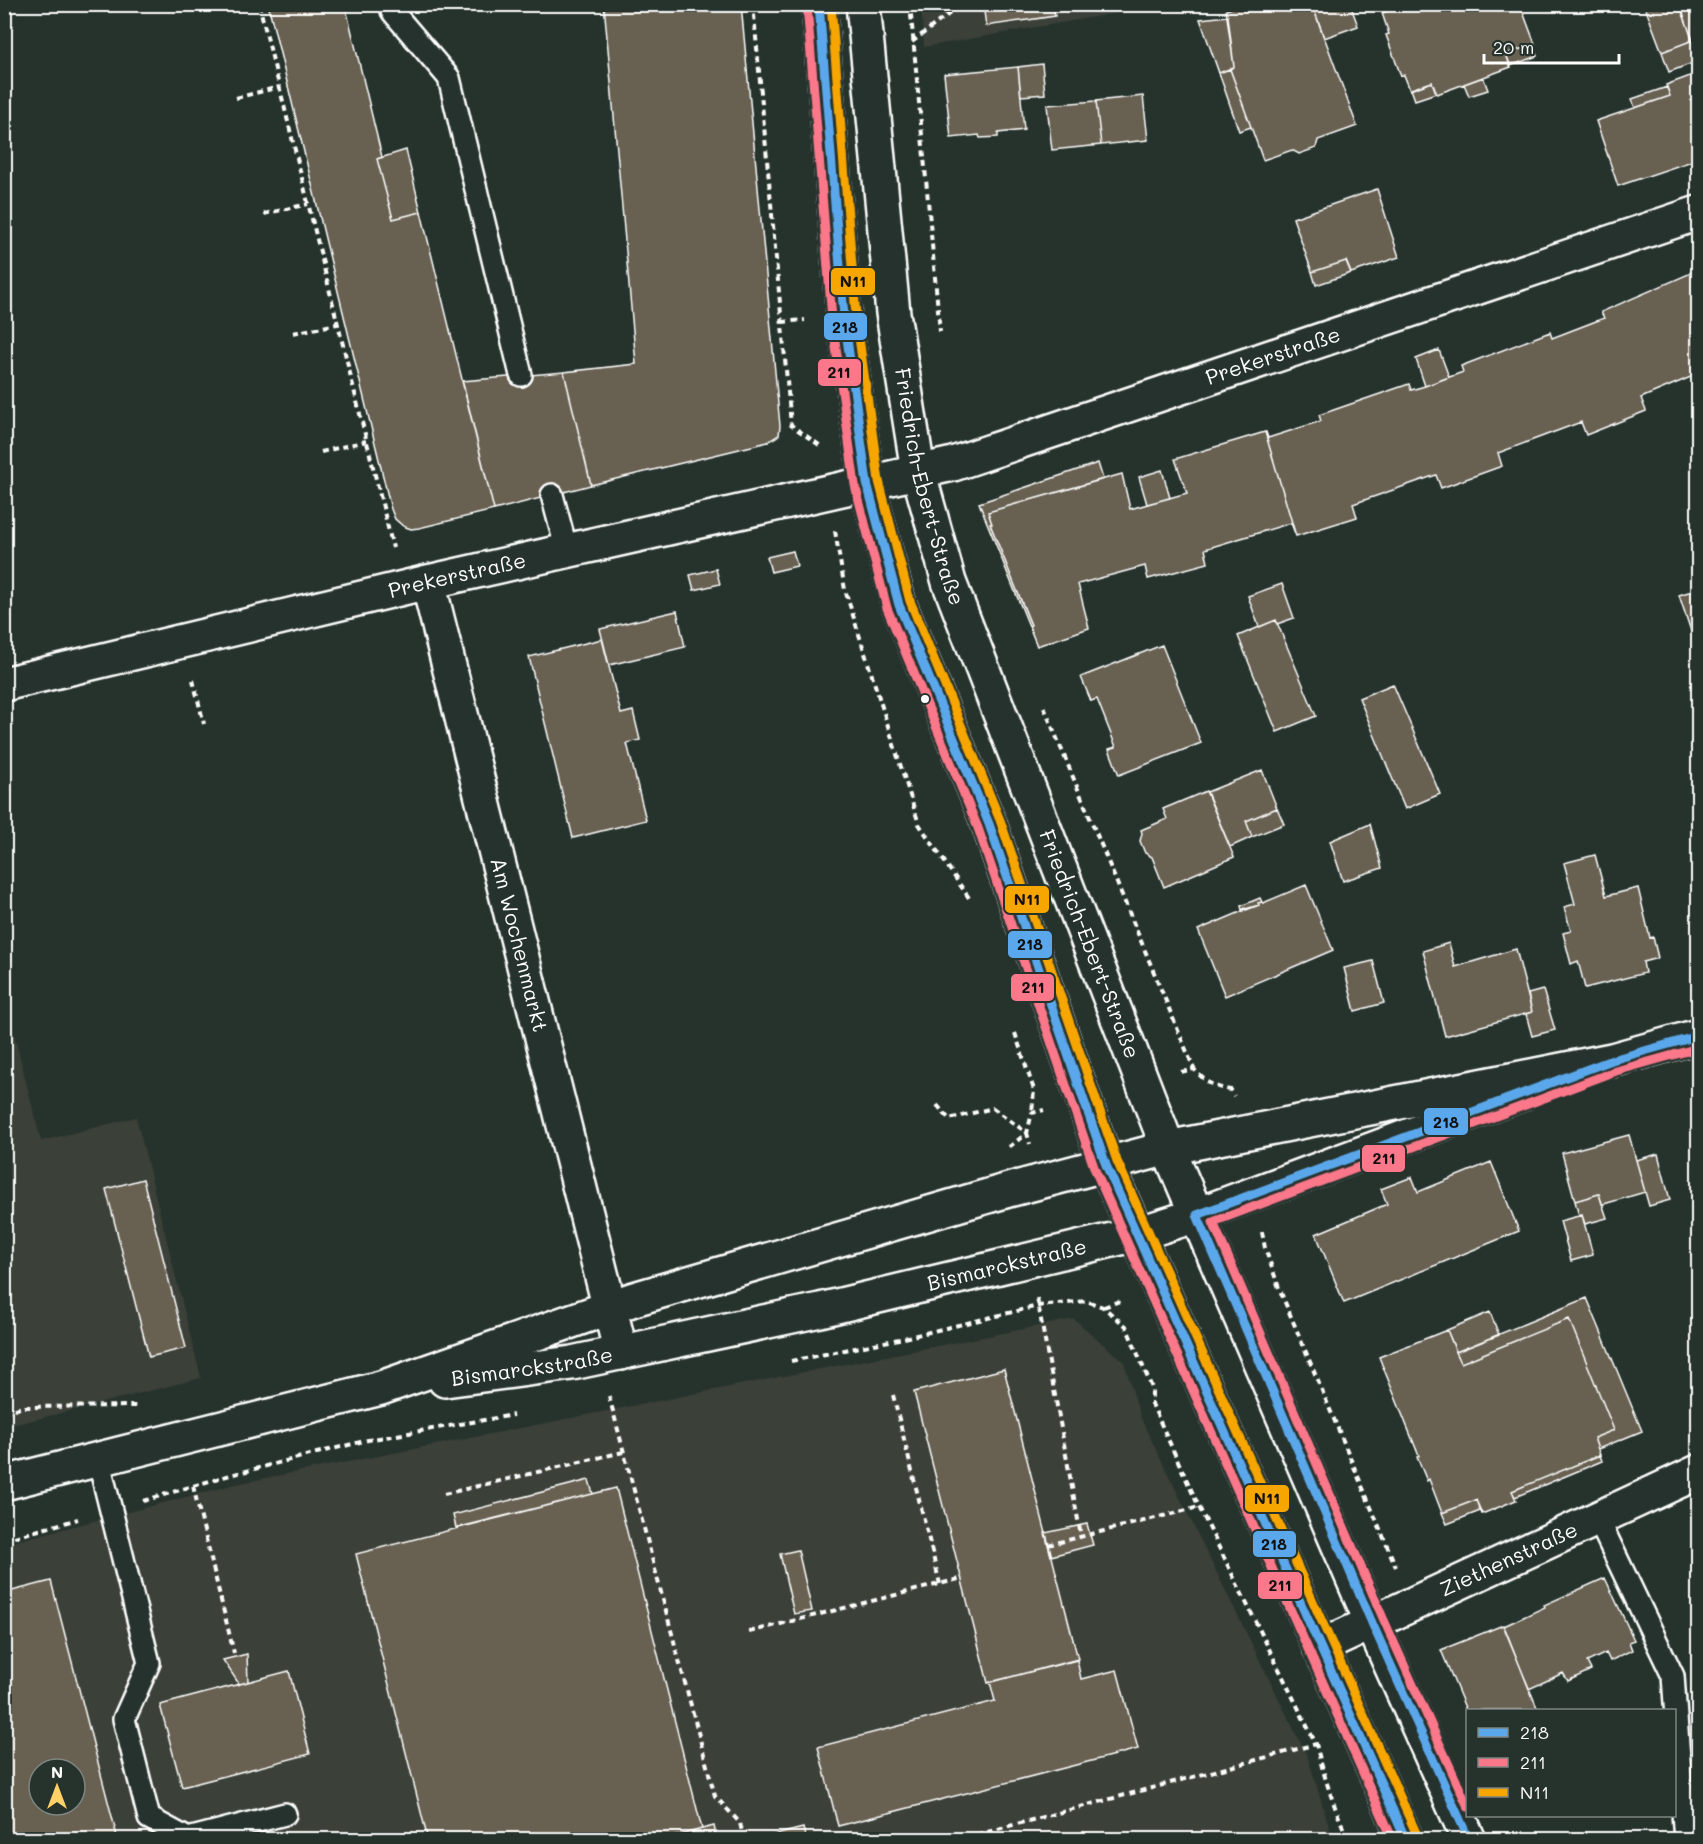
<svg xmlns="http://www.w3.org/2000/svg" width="1703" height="1844" font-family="Mali,sans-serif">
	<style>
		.built { fill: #3a4038; fill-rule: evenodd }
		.building { fill: #686051; stroke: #fff; stroke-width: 1.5; fill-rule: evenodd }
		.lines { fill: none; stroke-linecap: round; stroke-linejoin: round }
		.lane-casing { stroke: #fff; stroke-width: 26 }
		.street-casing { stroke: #fff; stroke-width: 38 }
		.secondary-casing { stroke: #fff; stroke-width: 38 }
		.path { stroke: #fff; stroke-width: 4; stroke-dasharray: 6 4.5; stroke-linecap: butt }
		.lane { stroke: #26332d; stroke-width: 21 }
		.street { stroke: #26332d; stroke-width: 33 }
		.secondary { stroke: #26332d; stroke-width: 33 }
		.bus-1-casing { stroke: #26332d; stroke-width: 14 }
		.bus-2-casing { stroke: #26332d; stroke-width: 14 }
		.bus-3-casing { stroke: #26332d; stroke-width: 14 }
		.bus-1 { stroke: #5aa8eb; stroke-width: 9 }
		.bus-2 { stroke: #fb778a; stroke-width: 9 }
		.bus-3 { stroke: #f7a600; stroke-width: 9 }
		.bus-dot { fill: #fff; stroke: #26332d; stroke-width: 2 }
		.labels { text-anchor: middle; stroke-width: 6; stroke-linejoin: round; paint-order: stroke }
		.street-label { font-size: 21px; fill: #fff; stroke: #26332d }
		.line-badge { stroke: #26332d; stroke-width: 2 }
		.pale-badge-label { font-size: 16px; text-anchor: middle; font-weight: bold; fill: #111 }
	</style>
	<rect width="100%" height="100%" fill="#26332d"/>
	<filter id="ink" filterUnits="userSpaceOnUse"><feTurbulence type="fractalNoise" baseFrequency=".0167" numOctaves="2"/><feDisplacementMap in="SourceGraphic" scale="12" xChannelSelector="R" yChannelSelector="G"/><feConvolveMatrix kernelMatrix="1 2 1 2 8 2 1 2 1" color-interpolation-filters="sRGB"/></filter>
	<g filter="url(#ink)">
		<path class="built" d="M921,4L1162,5L924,47Z
			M4,994L41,1141L136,1117L201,1378L5,1427Z
			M1074,1319L1124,1362L1141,1419L1308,1758L1333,1839L5,1840V1544L236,1484ZM39,1769H75V1805H39Z"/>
		<path class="building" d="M268,4H345L382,157L377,159L393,219L421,212L494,510L419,528L411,529L403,526L395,519L391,509Z
			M604,4H741L780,426L779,435L768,442L591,485L564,372L636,364Z
			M983,4H1053L1055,16L986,26Z
			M1244,4H1312L1357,126L1318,140L1316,148L1299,154L1292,150L1263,160L1230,69L1234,67L1226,10Z
			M1312,4H1350L1358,26L1324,38Z
			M1406,4H1520L1535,44L1506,54L1511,67L1437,94L1432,82L1410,90L1404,75L1401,76L1386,35L1389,34L1382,13Z
			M1555,4H1580L1557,11Z
			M1651,4H1679L1693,40L1662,52L1645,7Z
			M1680,4H1698V40L1693,42Z
			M1228,16L1234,67L1219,73L1200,19Z
			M1693,40L1698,61L1669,72L1662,52Z
			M1533,45L1537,56L1510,66L1506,54Z
			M1042,64L1045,94L1021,96L1018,67Z
			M1018,67L1024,130L998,133V137L980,138L979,135L951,138L944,74Z
			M1230,69L1251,127L1239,131L1219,73Z
			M1698,73V159L1618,186L1596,121L1670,96L1666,85Z
			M1483,77L1488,90L1469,96L1464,84Z
			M1432,82L1436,93L1415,100L1411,89Z
			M1667,87L1670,96L1635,108L1632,99Z
			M1143,96L1148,140L1101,145L1096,101Z
			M1096,101L1101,145L1052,150L1047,105Z
			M406,150L421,212L393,219L377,159Z
			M1377,189L1399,257L1351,273L1346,261L1312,272L1293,218Z
			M1346,261L1351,273L1316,285L1312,272Z
			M1697,261L1698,262V374L1641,398L1646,411L1586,435L1581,422L1498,453L1502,466L1441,488L1436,475L1353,504L1357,517L1296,536L1265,432H1266L1268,438L1321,421L1319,415L1409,384L1411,390L1425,386L1463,372L1461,366L1550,332L1552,338L1604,318L1601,312L1689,274L1698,264L1695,263Z
			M1439,350L1449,377L1425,386L1416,359Z
			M564,372L591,485L494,510L462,381Z
			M1265,432L1296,536L1291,523L1205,549L1208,563L1148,579L1145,566L1078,584L1089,628L1037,646L1029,626L1031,625L990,524H992L988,512L1122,474L1130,509L1187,493L1175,459Z
			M1098,463L1103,479L988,512L992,524H990L1031,625L1029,626L979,503Z
			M1162,470L1170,498L1147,504L1139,477Z
			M793,551L797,566L771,572L767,557Z
			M716,569L720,584L694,590L690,575Z
			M1282,584L1294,618L1277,624L1276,620L1259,627L1248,596Z
			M1698,589V642L1695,643L1679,595Z
			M677,611L685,647L609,665L600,629Z
			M1276,620L1316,716L1277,732L1238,636Z
			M602,639L621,714L633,711L640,740L627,743L646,820L573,838L529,657Z
			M1162,645L1201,743L1119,775L1109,749L1116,747L1097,699L1091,701L1081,677Z
			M1393,684L1440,794L1405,809L1359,698Z
			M1262,770L1277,808L1246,821L1252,837L1230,847L1207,792Z
			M1206,791L1234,857L1164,887L1152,857L1145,853L1140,841L1142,833L1141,830L1167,819L1163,809Z
			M1277,808L1284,824L1252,837L1246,821Z
			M1370,824L1382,868L1343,881L1330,841Z
			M1595,855L1606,896L1638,888L1650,938L1653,937L1658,958L1643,962L1645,973L1585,988L1578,961L1571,964L1563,933L1571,931L1564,907L1575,904L1564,863Z
			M1306,885L1333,950L1225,996L1198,930L1243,911L1242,910L1245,908L1246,910L1259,905L1258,903L1262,902L1263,903Z
			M1260,898L1262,902L1258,903L1259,905L1242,910L1241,906Z
			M1449,943L1455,967L1516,949L1532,1012L1445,1036L1423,951Z
			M1373,961L1384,1003L1355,1011L1344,968Z
			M1543,990L1555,1030L1532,1036L1526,1014L1532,1012L1528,994Z
			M1629,1135L1645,1192L1604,1204H1602L1599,1194L1575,1201L1562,1153Z
			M1658,1154L1670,1200L1649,1206L1636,1160Z
			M1491,1162L1519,1231L1344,1303L1316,1234L1387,1204L1381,1189L1412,1177L1418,1192Z
			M143,1179L186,1348L149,1357L106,1189Z
			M1599,1194L1607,1218L1585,1224L1582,1215L1579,1216L1575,1201Z
			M1582,1215L1593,1255L1571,1261L1560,1221Z
			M1587,1298L1642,1431L1598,1449L1594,1438L1614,1430L1569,1319L1461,1363L1456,1352Z
			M1490,1312L1499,1335L1456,1352L1447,1330Z
			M1569,1319L1614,1430L1594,1438L1600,1455L1512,1491L1516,1500L1482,1514L1476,1500L1442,1513L1429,1479L1427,1481L1417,1457L1419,1456L1379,1357L1447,1330L1461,1363Z
			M1004,1369L1078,1659L988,1683L914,1392Z
			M1600,1455L1602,1461L1515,1497L1512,1491Z
			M589,1480L593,1494L456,1528L453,1515Z
			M616,1488L702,1829L662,1840H428L356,1554Z
			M1476,1500L1480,1511L1447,1524L1442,1513Z
			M1087,1524L1093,1545L1051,1556L1045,1533Z
			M798,1550L812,1611L794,1614L780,1554Z
			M1605,1578L1634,1640L1629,1642L1632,1650L1610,1661L1606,1653L1587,1662L1591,1670L1568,1681L1563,1673L1529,1689L1504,1626L1545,1607L1544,1605Z
			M51,1581L118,1840H4V1593ZM39,1769H75V1805H39Z
			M1503,1625L1538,1710H1468V1715L1441,1650Z
			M247,1654L248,1682L239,1684L223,1660Z
			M1077,1660L1081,1679L1117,1670L1138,1749L838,1826L818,1747L995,1701L990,1682Z
			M289,1671L310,1754L182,1787L160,1705Z
			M714,1826L717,1840H662L702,1829Z
			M803,1828L806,1840H764L763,1838Z"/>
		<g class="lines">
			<defs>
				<path id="lane" d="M390,4L392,11L449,78L521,375
					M552,495L567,551
					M98,1458L149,1663L124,1719L149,1818L188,1839L285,1814
					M1598,1519L1673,1676L1685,1840"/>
				<g id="street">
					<path id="s1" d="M428,582L621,1353"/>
					<path id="s2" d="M4,684L428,582L953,464L1698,213"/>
					<path d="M1168,1148L1612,1060L1698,1036"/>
					<path d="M1197,1215L1523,1093"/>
					<path id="s3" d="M1320,1647L1698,1472"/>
				</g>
				<g id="secondary">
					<path d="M819,4L844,317L867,483L899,605L989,824L1106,1165L1406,1840"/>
					<path id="s4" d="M863,4L893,313L918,471L949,582L1168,1148L1372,1623L1469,1840"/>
					<path id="s5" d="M445,1380L572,1363L820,1310L1137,1234L1197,1215"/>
					<path d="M4,1483L381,1388L634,1299L1012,1189L1168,1148"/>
				</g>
			</defs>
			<use href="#lane" class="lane-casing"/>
			<use href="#street" class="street-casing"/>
			<use href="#secondary" class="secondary-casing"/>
			<path class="path" d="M259,4L393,548
				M753,4L791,425L822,447
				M910,4L940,332
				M912,42L962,4
				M236,98L279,87
				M264,214L308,204
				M782,322L805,320
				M293,333L337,324
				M321,452L366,441
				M835,531L845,590L919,824L971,901
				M193,680L204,724
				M1044,707L1194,1069
				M1015,1033L1034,1090L1032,1113
				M1181,1072L1194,1069C1206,1083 1214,1087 1231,1090L1234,1096
				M937,1105L949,1119L993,1108L1027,1133L1030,1144
				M1009,1147L1027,1133L1032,1113L1044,1110
				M1262,1232L1265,1248L1279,1288L1396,1567
				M1037,1298L1081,1536
				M1104,1307L1122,1300
				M791,1361L904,1338L1038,1306L1087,1301L1103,1307L1126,1326L1152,1388V1404L1199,1507L1316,1744C1324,1776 1334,1809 1349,1840
				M893,1395L940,1584
				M609,1396L715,1796L740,1823L744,1840
				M4,1412L23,1407L138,1406
				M193,1486L234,1653
				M444,1494L623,1452
				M143,1501L223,1477L368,1440L513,1415
				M4,1540L78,1519
				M1048,1545L1199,1507
				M749,1632L963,1578
				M957,1840L1316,1744"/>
			<use href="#lane" class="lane"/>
			<use href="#street" class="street"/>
			<use href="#secondary" class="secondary"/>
			<defs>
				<path id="bus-1" d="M819,4L844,317L867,483L899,605L989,824L1106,1165L1406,1840
					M1197,1215L1372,1623L1469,1840
					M1197,1215L1612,1060L1698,1036"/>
				<path id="bus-2" d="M807,5L832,319L855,485L887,608L978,828L1095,1170L1393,1840
					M1468,1807L1383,1618L1213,1222L1616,1071L1698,1048"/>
				<path id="bus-3" d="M831,4L856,316L879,481L910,601L1000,820L1117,1161L1417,1835"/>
			</defs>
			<use href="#bus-1" class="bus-1-casing"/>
			<use href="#bus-2" class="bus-2-casing"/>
			<use href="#bus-3" class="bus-3-casing"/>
			<use href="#bus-1" class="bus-1"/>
			<use href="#bus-2" class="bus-2"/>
			<use href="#bus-3" class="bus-3"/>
		</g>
	</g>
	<circle class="bus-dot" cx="925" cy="699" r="5"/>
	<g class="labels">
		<g class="street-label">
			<text dy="7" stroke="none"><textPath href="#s2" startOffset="1312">Prekerstraße</textPath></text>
			<text dy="7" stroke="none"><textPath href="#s4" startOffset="488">Friedrich-Ebert-Straße</textPath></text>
			<text dy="7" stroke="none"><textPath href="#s2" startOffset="466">Prekerstraße</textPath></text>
			<text dy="7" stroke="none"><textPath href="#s4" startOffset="974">Friedrich-Ebert-Straße</textPath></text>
			<text dy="7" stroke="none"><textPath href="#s1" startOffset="374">Am Wochenmarkt</textPath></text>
			<text dy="7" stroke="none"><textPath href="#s5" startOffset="574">Bismarckstraße</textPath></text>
			<text dy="7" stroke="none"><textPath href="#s5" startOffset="88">Bismarckstraße</textPath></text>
			<text dy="7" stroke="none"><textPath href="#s3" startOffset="208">Ziethenstraße</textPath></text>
		</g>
	</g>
	<g class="line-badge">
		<rect x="830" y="267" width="46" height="29" rx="6" fill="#f7a600"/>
		<rect x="823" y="312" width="45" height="29" rx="6" fill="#5aa8eb"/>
		<rect x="817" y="358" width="45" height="29" rx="6" fill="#fb778a"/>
		<rect x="1004" y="885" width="46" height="29" rx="6" fill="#f7a600"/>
		<rect x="1007" y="930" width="46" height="29" rx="6" fill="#5aa8eb"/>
		<rect x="1010" y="973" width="45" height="29" rx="6" fill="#fb778a"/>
		<rect x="1423" y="1107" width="46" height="29" rx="6" fill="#5aa8eb"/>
		<rect x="1361" y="1144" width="45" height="29" rx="6" fill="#fb778a"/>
		<rect x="1244" y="1484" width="46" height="29" rx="6" fill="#f7a600"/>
		<rect x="1252" y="1530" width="45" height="28" rx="6" fill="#5aa8eb"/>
		<rect x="1257" y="1571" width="46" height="29" rx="6" fill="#fb778a"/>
	</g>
	<g class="pale-badge-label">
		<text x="853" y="287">N11</text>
		<text x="845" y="333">218</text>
		<text x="839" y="378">211</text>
		<text x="1027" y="905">N11</text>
		<text x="1030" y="950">218</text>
		<text x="1033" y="993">211</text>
		<text x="1446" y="1128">218</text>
		<text x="1384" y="1164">211</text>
		<text x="1267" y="1504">N11</text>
		<text x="1274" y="1550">218</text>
		<text x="1280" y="1591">211</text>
	</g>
	<rect width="1703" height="1844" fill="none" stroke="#26332d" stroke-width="24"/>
	<rect x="12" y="12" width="1679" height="1820" fill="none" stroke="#fff" stroke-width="2" filter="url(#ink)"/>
	<rect x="1466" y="1709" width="210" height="108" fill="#26332d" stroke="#7d8581" stroke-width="1.5"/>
	<rect x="1478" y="1728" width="30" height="9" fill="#5aa8eb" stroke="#7d8581" stroke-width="1.5"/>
	<text x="1520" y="1739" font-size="18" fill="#ffffff">218</text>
	<rect x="1478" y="1758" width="30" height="9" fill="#fb778a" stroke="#7d8581" stroke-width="1.5"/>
	<text x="1520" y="1769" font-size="18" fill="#ffffff">211</text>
	<rect x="1478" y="1788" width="30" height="9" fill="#f7a600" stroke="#7d8581" stroke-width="1.5"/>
	<text x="1520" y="1799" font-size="18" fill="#ffffff">N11</text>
	<g transform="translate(57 1787)"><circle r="28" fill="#26332d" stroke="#7d8581" stroke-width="1.5"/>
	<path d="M0-4.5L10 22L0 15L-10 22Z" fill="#ffd166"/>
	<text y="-9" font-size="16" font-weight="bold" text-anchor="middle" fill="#ffffff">N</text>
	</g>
	<path d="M1484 54v9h135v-9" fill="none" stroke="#ffffff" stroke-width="3"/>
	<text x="1493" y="54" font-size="18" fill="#ffffff" stroke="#26332d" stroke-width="4.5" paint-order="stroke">20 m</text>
</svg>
